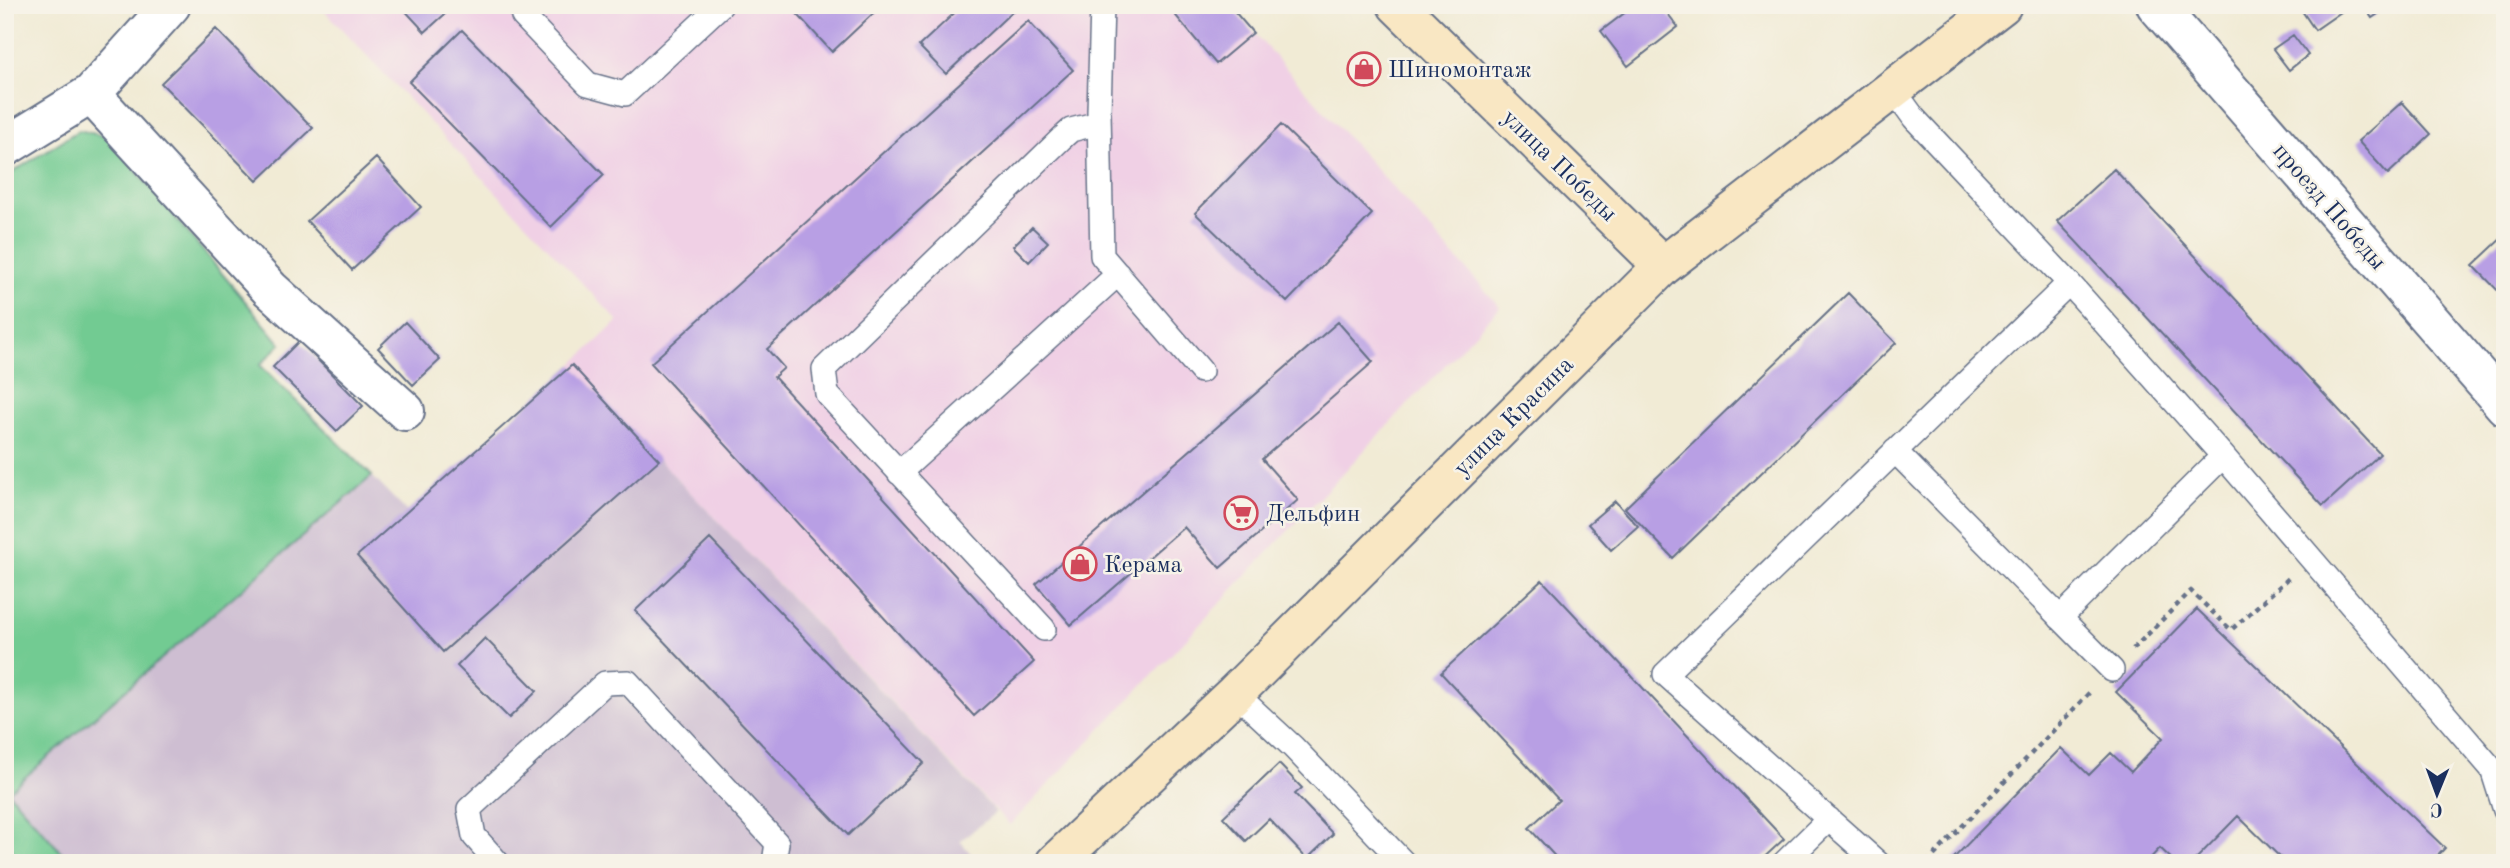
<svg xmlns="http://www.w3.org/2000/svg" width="2510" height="868" font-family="'Old Standard TT',serif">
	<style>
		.built { fill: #f0d0e5 }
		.industrial { fill: #cebed2 }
		.green { fill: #72cb92; stroke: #467d78; stroke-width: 2 }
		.building { fill: #b89fe4 }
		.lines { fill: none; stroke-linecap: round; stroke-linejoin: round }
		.lane-casing { stroke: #667188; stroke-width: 26 }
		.street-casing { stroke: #667188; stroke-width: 42 }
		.secondary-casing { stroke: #667188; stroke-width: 42 }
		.path { stroke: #667188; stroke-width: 4.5; stroke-dasharray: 5 5; stroke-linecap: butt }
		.lane { stroke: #fff; stroke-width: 23 }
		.street { stroke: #fff; stroke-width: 38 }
		.secondary { stroke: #f9e7c3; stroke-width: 38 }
		.labels { text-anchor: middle; stroke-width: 5; stroke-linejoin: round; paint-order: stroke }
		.poi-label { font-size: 24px; fill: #1b2f5e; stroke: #f7f3e8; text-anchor: start }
		.street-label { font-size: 24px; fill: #1b2f5e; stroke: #f7f3e8 }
	</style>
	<rect width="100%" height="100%" fill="#f7f3e8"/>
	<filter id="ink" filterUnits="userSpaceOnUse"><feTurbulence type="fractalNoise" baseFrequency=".0143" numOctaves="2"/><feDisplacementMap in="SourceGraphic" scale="14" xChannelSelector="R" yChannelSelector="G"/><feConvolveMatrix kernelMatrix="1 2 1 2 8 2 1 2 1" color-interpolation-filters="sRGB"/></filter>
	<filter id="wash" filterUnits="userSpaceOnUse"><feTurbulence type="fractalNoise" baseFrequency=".00686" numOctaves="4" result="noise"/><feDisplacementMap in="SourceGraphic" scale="28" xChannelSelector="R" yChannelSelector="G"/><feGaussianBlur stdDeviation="1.57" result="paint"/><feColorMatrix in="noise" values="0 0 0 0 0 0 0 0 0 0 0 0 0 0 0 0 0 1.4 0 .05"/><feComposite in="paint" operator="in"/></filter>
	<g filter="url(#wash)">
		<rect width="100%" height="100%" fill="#f1ebd5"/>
		<path class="built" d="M319,5H1229L1500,307L1010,825L659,460L572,365L618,321Z"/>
		<path class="industrial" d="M572,365L659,460L996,812L960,841L972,855L963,863H71L8,793L372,476L407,512Z"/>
		<path class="green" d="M79,130L108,137L281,344L260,365L372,476L8,792L71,863H23L5,843V177Z"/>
		<g id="blocks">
			<path class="building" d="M400,5H455L425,32Z
				M789,5H882L832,52Z
				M963,5H1019L946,74L919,46Z
				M1167,5H1229L1253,33L1216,64Z
				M1635,5H1661L1678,27L1628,66L1601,31Z
				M2298,5H2351L2315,30Z
				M2363,5H2391L2372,18Z
				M1028,21L1073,70L767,349L784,368L774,377L1034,662L974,716L651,363Z
				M216,29L313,128L257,181L161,83Z
				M462,30L604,175L551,227L409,82Z
				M2293,35L2308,55L2289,70L2273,49Z
				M2402,102L2431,134L2388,174L2358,141Z
				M1281,125L1372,214L1287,302L1195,213Z
				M376,158L421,207L352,270L307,221Z
				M2114,169L2380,454L2323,506L2057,221Z
				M1032,227L1048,242L1029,262L1013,246Z
				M2505,235V298L2473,265Z
				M1848,293L1896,343L1673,558L1625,508Z
				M405,322L440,360L413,385L378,348Z
				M1338,322L1373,362L1262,459L1298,500L1220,568L1184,527L1071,625L1036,584Z
				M299,341L363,406L337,431L273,367Z
				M572,365L659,460L443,652L357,556Z
				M1615,501L1638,526L1611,550L1588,524Z
				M710,539L924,763L848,835L635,611Z
				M1542,580L1784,839L1758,863H1561L1529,828L1559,800L1441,673Z
				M2197,609L2445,848L2431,863H2286L2238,816L2192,863H2176L2160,848L2146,863H1949L2061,748L2089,775L2111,753L2131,772L2163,738L2116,692Z
				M485,638L537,691L509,718L457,666Z
				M1279,764L1302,788L1295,794L1333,834L1307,859L1269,819L1246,841L1223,817Z"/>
		</g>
	</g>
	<g filter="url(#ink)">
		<use href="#blocks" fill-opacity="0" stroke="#667188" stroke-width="2"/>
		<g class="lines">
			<defs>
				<path id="lane" d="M524,5L523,16L588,84L625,94L721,5
					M1102,5L1099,112L1102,256L1201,371
					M1893,89L1914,118L2069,283L2223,456L2492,769L2505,810
					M1895,451L2112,670
					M899,473L1118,274
					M2060,618L2223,456
					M1044,629L827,394L824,369L1062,138L1071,130L1099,123
					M1235,693L1293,747L1404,863
					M498,863L474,836L469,809L605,683L628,682L777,843L774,863
					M1784,863L1829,819
					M1878,863L1665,674L2069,283"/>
				<path id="street" d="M2156,5L2505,406
					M91,94L270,289L405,411
					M5,147L91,94L171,5"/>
				<path id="secondary" d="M1397,5L1663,266
					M1055,863L1235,693L1663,266L2002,5"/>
			</defs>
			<use href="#lane" class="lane-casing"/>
			<use href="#street" class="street-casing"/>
			<use href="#secondary" class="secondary-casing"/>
			<path class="path" d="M2133,649L2191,591L2231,630L2290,577
				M1927,863L2090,692"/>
			<use href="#lane" class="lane"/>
			<use href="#street" class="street"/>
			<use href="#secondary" class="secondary"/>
		</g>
	</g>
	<defs>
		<symbol id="shop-ring" viewBox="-11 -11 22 22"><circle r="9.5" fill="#f7f3e8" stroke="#d1495b" stroke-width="1.5"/><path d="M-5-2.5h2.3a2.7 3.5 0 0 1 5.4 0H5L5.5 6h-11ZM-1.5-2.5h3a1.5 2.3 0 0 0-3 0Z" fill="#d1495b"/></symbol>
		<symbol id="supermarket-ring" viewBox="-11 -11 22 22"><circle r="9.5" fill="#f7f3e8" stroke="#d1495b" stroke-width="1.5"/><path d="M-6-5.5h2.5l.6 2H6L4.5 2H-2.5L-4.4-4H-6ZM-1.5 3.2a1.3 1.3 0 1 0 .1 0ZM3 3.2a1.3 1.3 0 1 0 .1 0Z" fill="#d1495b"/></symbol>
	</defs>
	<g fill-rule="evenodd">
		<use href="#shop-ring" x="1345" y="50" width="38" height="38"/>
		<use href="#supermarket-ring" x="1222" y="494" width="38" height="38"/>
		<use href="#shop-ring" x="1061" y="545" width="38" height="38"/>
	</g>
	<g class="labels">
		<g class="poi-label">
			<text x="1388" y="77">Шиномонтаж</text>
			<text x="1266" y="521">Дельфин</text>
			<text x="1104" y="572">Керама</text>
		</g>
		<g class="street-label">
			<text transform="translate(1560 165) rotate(44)" y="8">улица Победы</text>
			<text transform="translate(2330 206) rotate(49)" y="8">проезд Победы</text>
			<text transform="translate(1513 416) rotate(-45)" y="8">улица Красина</text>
		</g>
	</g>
	<rect width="2510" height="868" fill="none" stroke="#f7f3e8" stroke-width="28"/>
	<g transform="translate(2437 794) rotate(181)" stroke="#f7f3e8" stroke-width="5" paint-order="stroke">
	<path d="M0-5L12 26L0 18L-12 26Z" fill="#1b2f5e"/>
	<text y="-10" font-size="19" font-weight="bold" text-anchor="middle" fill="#1b2f5e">С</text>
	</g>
</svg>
